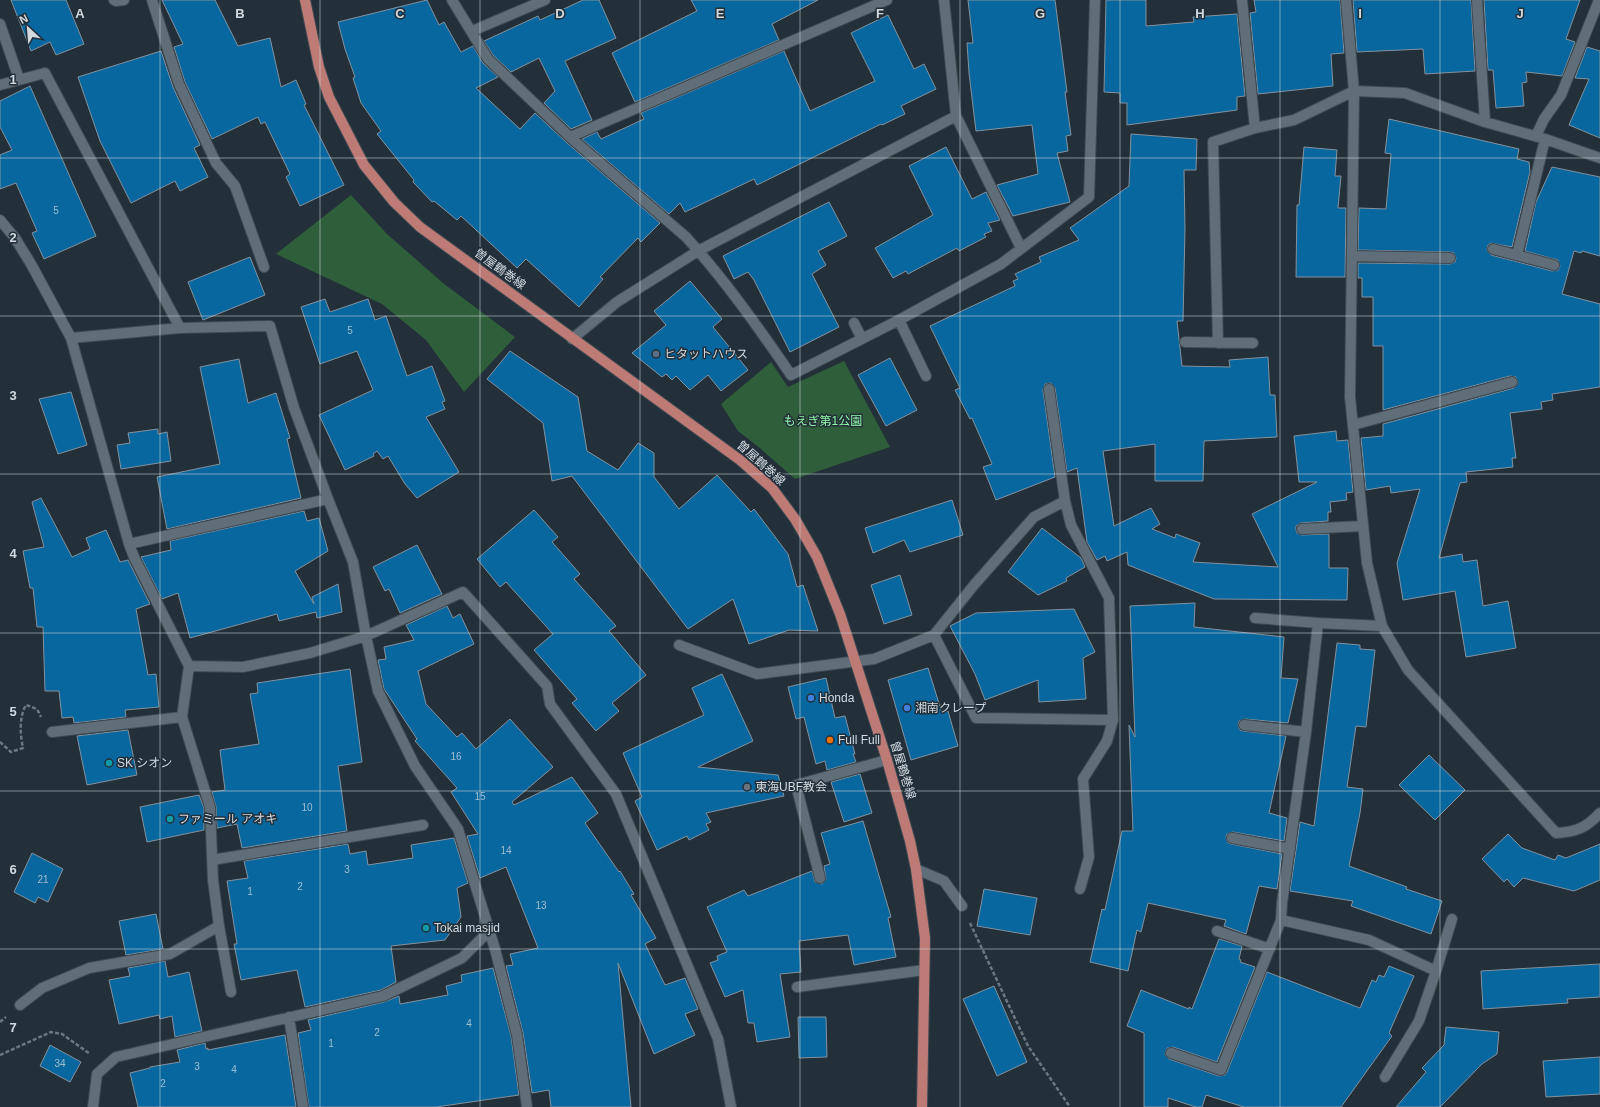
<svg xmlns="http://www.w3.org/2000/svg" width="1600" height="1107" font-family="Arial,'Noto Sans JP',sans-serif">
	<style>
		.green { fill: #2f5e3a }
		.building { fill: #08679f; stroke: #83929e }
		.lines { fill: none; stroke-linecap: round; stroke-linejoin: round }
		.minor-casing { stroke: #3f4a52; stroke-width: 12 }
		.major-casing { stroke: #3f4a52; stroke-width: 12 }
		.path { stroke: #6d777f; stroke-width: 2.5; stroke-dasharray: 4 2; stroke-linecap: butt }
		.minor { stroke: #606e7a; stroke-width: 10 }
		.major { stroke: #be7b75; stroke-width: 10 }
		.grid { fill: none; stroke: #d2dae0; stroke-width: 1; stroke-opacity: 0.55 }
		.service-dot { fill: #5c6f8a; stroke: #232f39; stroke-width: 1.5 }
		.shop-dot { fill: #3f7fe0; stroke: #232f39; stroke-width: 1.5 }
		.food-dot { fill: #e8710a; stroke: #232f39; stroke-width: 1.5 }
		.culture-dot { fill: #0f9aa8; stroke: #232f39; stroke-width: 1.5 }
		.worship-dot { fill: #6b7280; stroke: #232f39; stroke-width: 1.5 }
		.labels { text-anchor: middle; stroke-width: 3; stroke-linejoin: round; paint-order: stroke }
		.number-label { font-size: 10px; fill: #a0bdd0 }
		.street-label { font-size: 12px; fill: #d2dae0; stroke: #232f39 }
		.poi-label { font-size: 12px; fill: #d2dae0; stroke: #232f39; text-anchor: start }
		.park-label { font-size: 12px; fill: #8ff7a6; stroke: #232f39 }
		.grid-label { font-size: 13px; text-anchor: middle; font-weight: bold; fill: #d2dae0; stroke: #232f39; stroke-width: 3; stroke-linejoin: round; paint-order: stroke }
	</style>
	<rect width="100%" height="100%" fill="#232f39"/>
	<path class="green" d="M351,195L387,234L443,283L515,337L464,392L426,340L382,304L276,254Z
		M844,361L890,447L795,479L761,449L738,431L721,404L771,362L788,387Z"/>
	<path class="building" d="M11,0H66L84,44L56,55L50,42L31,51Z
		M162,0H215L238,46L270,38L281,87L296,80L306,104L304,105L344,185L300,206L286,177L290,174L265,122L261,124L258,117L212,139L185,82L174,47L183,44Z
		M427,0L439,25L444,22L461,52L473,46L483,63L498,77L476,88L520,129L535,113L566,142L660,223L641,242L638,238L600,277L603,279L579,307L526,259L517,268L461,216L457,220L434,201L432,202L413,182L414,180L377,134L381,131L361,103L353,78L355,77L345,49L338,22Z
		M583,0H599L616,38L565,61L592,120L571,129L544,103L555,91L539,58L511,72L493,55L484,41L538,16L540,20Z
		M691,0H818L772,24L779,40L635,102L612,53L697,11Z
		M968,0H1055L1067,92H1065L1071,135L1066,136L1068,151L1057,153L1070,202L1013,216L997,185L1038,174L1032,125L976,131L969,73L967,43H973Z
		M1106,0H1146V26L1194,22L1193,17L1237,14L1245,96L1237,97V110L1127,125V103H1120V93L1104,92Z
		M1254,0H1340L1344,53L1331,54L1333,86L1258,94L1250,13L1256,12Z
		M1353,0H1471L1475,71L1425,74L1423,49L1357,52Z
		M1484,0H1580L1566,39L1575,42L1562,76L1526,72L1527,82L1522,83L1524,106L1496,108L1493,70H1488Z
		M888,15L914,69L924,64L936,89L901,106L905,114L882,125L881,124L757,185L754,179L685,212L680,203L669,214L582,139L597,132L601,139L644,119L641,113L784,51L810,111L875,81L851,33Z
		M1587,47L1600,51V138L1569,125L1589,79L1575,78Z
		M161,51L173,87L200,145L194,148L208,177L180,191L175,181L131,203L100,141L78,77Z
		M30,86L96,236L44,259L32,233L37,231L16,183L0,189V155L12,150L0,127V101Z
		M1389,119L1519,149L1517,159L1529,162L1530,172L1512,247L1491,243L1488,245L1487,250L1491,255L1552,271L1558,270L1560,266L1558,260L1525,251L1536,202L1552,167L1600,177V256L1582,251L1581,253L1574,251L1562,294L1600,304V387L1552,394L1553,400L1541,402L1542,409L1510,413L1516,458H1512L1513,467L1466,472L1467,482L1460,483L1439,558L1462,554L1463,562L1477,560L1483,606L1508,601L1516,648L1466,657L1455,591L1403,600L1397,563L1420,489L1391,493L1390,486L1366,490L1361,438L1383,436V424L1514,388L1518,383L1516,377L1510,376L1383,410V346H1373V297H1362V278H1358V263L1450,264L1455,262L1456,258L1454,253L1450,252L1358,250L1359,208L1386,209L1391,154L1385,153Z
		M1131,134L1197,139L1196,170H1184L1185,229L1183,321H1177L1182,366L1230,367L1229,360L1268,357L1270,395H1275L1277,437L1204,441L1203,481H1155V444L1103,451L1114,526L1151,508L1160,524L1152,529L1175,538L1176,534L1200,543L1193,562L1278,567L1252,514L1317,482H1299L1294,436L1336,431L1337,441L1348,440L1353,492L1346,493L1347,500L1330,502L1331,512H1328V521L1301,523L1296,526V530L1297,533L1302,535L1329,534V568H1348L1347,600L1214,599L1128,565L1127,552L1107,561L1105,556L1097,560L1087,542L1077,468L1067,472L1055,388L1051,383L1045,384L1043,390L1055,477L996,500L983,467L992,464L972,418L970,419L955,390L960,388L930,326L1015,286L1013,281L1018,279L1015,274L1041,262L1039,257L1079,240L1070,228L1129,186Z
		M946,147L972,199L986,192L1000,220L988,223L992,231L984,234L986,237L959,251L957,248L908,274L906,271L893,278L875,248L933,215L909,166Z
		M1304,147L1337,150L1335,176H1341L1338,208H1346L1345,277H1296L1297,205H1299Z
		M829,202L847,236L818,251L826,265L812,274L839,327L790,352L754,280L748,272L734,279L723,256Z
		M250,257L265,295L203,320L188,282Z
		M690,281L722,319L713,327L748,370L721,391L708,375L690,390L676,376L672,380L666,374L662,377L632,353L666,325L654,311Z
		M325,299L330,312L368,299L375,320L386,316L407,376L432,366L445,401L442,402L445,409L426,417L459,472L417,498L405,484L388,456L383,459L377,451L373,454L374,456L345,470L319,415L373,390L357,351L320,364L301,307Z
		M510,351L578,397L587,451L618,470L638,443L654,453V477L679,509L717,475L751,512L754,509L788,554L797,587L803,585L818,631L789,630L749,644L733,599L688,629L572,476L552,481L543,423L487,379Z
		M890,358L917,410L886,426L858,375Z
		M239,359L248,403L276,393L290,438L287,439L301,498L167,529L157,477L220,464L200,367Z
		M71,392L87,445L58,454L39,399Z
		M158,429V434L167,432L171,461L121,469L117,445L130,443L128,433Z
		M41,498L72,557L90,549L86,538L106,530L120,562L128,560L150,604L136,609L148,675L156,674L159,707L125,710L126,717L74,723L73,717L62,718L59,691H45L43,627H37L33,588H30L23,551L44,547L32,502Z
		M952,500L963,535L910,552L904,540L873,553L865,528Z
		M534,510L558,537L552,542L580,574L574,579L616,626L609,631L646,675L612,703L619,711L596,731L572,703L577,699L534,650L553,634L506,582L500,587L477,559Z
		M304,511L307,521L319,518L328,551L295,571L314,604L312,597L338,584L342,612L317,618L316,612L279,621L277,614L190,638L178,593L162,599L141,557L171,550L170,541Z
		M1042,528L1081,558L1085,567L1066,578L1067,581L1038,595L1008,572Z
		M417,545L442,594L400,613L389,589L385,591L373,567Z
		M900,575L912,615L884,624L871,585Z
		M1195,603L1194,627L1284,637L1281,678L1298,679L1288,723L1245,719L1239,721L1238,725L1240,730L1243,731L1286,736L1269,813L1287,818L1284,841L1233,832L1227,834L1226,837L1228,843L1231,844L1282,854L1277,889L1259,886L1246,934L1224,926L1226,920L1148,903L1141,932L1137,930L1128,971L1090,962L1102,909L1105,910L1122,831H1133L1129,725L1135,737L1130,606Z
		M447,606L453,618L460,614L474,644L418,671L426,704L457,737L462,733L476,749L510,719L553,767L512,802L514,805L572,777L598,813L585,823L619,872L620,871L634,894L631,895L656,938L645,944L665,985L685,978L698,1009L685,1014L695,1035L654,1054L618,963L631,1107H551L549,1090L532,1093L523,1033L506,966L513,965L510,954L538,948L506,867L480,878L467,836L478,834L451,792L457,788L415,741L417,739L384,689L378,660L386,659L384,647L414,640L406,625Z
		M1074,609L1095,652L1083,658L1086,699L1039,702L1038,680L985,700L975,674L950,626L976,613Z
		M1337,643L1360,645V649L1375,650L1366,727L1356,726L1347,787L1363,789L1360,813L1349,866L1407,887L1406,889L1442,901L1431,934L1351,906L1353,901L1290,891L1300,822L1314,826Z
		M928,668L942,713L948,711L958,746L911,760L888,680Z
		M350,669L362,762L338,766L347,831L242,848L237,824L217,828L216,807L212,792L225,790L220,750L259,744L250,694L258,693L257,683Z
		M722,674L753,741L698,767L778,775L784,796L706,813L711,822L706,824L709,830L689,840L687,836L657,850L635,801L642,797L623,753L704,715L692,688Z
		M826,678L835,718L845,716L855,754H853L856,762L827,770L825,761L816,764L804,717L796,719L788,687Z
		M128,730L137,775L87,785L77,736Z
		M1429,755L1465,790L1435,820L1399,785Z
		M860,774L872,813L844,822L831,782Z
		M199,795L204,808V830L147,842L140,807Z
		M863,821L891,917L888,918L896,957L854,965L848,935L799,941L801,972L780,974L790,1037L757,1042L754,1023H748L743,990L725,997L710,963L718,960L717,956L727,952L707,907L744,890L748,896L812,871L815,882L822,884L826,879L824,866L830,864L821,833Z
		M1508,834L1522,848L1555,860L1558,855L1566,858L1600,844V880L1574,891L1523,878L1514,887L1507,879L1504,882L1482,859Z
		M454,838L468,883L457,888L461,917L445,940L391,946L396,982L381,990L305,1007L297,970L241,980L234,944H237L227,881L248,878L244,861L348,844L350,854L366,851L368,865L413,858L411,845Z
		M32,853L63,869L48,902L38,897L35,903L14,892Z
		M984,889L1037,898L1030,935L977,926Z
		M156,914L163,949L126,955L119,921Z
		M1219,939L1242,946L1239,959L1241,960L1240,962L1255,967L1217,1062L1173,1047L1167,1048L1165,1054L1169,1059L1219,1076L1225,1075L1227,1072L1267,972L1360,1008L1372,980L1376,982L1379,975L1384,977L1389,966L1414,976L1389,1033L1392,1036L1341,1107H1244L1206,1095L1202,1107H1196L1168,1098V1107H1144V1033L1127,1026L1141,990L1189,1009V1007L1192,1009Z
		M165,961L168,977L189,972L202,1031L175,1037L172,1016L160,1019L159,1015L119,1024L109,980L130,976L128,968Z
		M1600,964V997L1567,999L1568,1003L1483,1009L1481,971Z
		M493,968L511,1036L519,1095L436,1107H309L298,1033L311,1030L308,1020L384,1002L399,996L400,1004L448,995L446,986L462,982L461,975Z
		M994,986L1027,1062L997,1076L963,999Z
		M798,1017H826L827,1057L799,1058Z
		M1446,1027L1499,1032L1497,1054L1482,1064L1440,1107H1396L1426,1072L1422,1068L1444,1045Z
		M285,1035L296,1107H138L130,1073L150,1068V1067L180,1062L177,1050L205,1043L206,1049L208,1048V1050Z
		M50,1045L81,1062L70,1082L40,1066Z
		M1600,1057V1094L1546,1097L1543,1061Z"/>
	<g class="lines">
		<defs>
			<path id="minor" d="M114,0L116,1L124,0
				M152,0L179,84L216,163L235,186L264,267
				M452,0L488,59L570,137L686,237C725,280 758,327 791,375L899,320L1001,264L1089,197L1095,0
				M944,0L956,116L1021,248
				M1242,0L1255,128
				M1346,0L1354,91L1350,397L1367,563L1382,626L1408,670L1556,833C1576,832 1586,828 1600,813
				M1477,0L1485,122
				M0,24L19,79
				M472,31L545,0
				M0,85L45,73L180,328
				M1536,136L1544,119L1561,95L1599,0
				M570,137L887,0
				M0,220L15,238L31,264L71,338L129,544L134,557L189,666L182,717L210,807L213,880L219,926L170,954L89,968L42,988L20,1005
				M1493,249L1554,265
				M1517,255L1545,139
				M1352,256L1450,258
				M899,320L926,376
				M854,323L862,339
				M71,338L180,328L270,326L294,408L328,499L353,562L366,636L378,691L415,766L458,829L495,949L517,1035L527,1107
				M572,339L617,302L698,251L956,116
				M1185,342L1253,343
				M1218,343L1213,142L1255,128L1294,120L1354,91L1405,93L1485,122L1545,139L1600,158
				M1049,389L1065,501L1071,525L1109,598L1113,720L1107,741L1083,779L1089,857L1080,889
				M1353,425L1512,382
				M1302,529L1363,526
				M129,544L328,499
				M1255,618L1318,623
				M934,635L976,718L1113,720
				M679,645L757,674L874,659L934,635L974,585L1034,517L1065,501
				M189,666L243,667L310,653L366,636L463,592L547,686L550,704L616,794L718,1039L731,1107
				M1244,725L1306,732
				M52,732L182,717
				M1232,838L1290,849
				M212,860L423,825
				M916,869L944,881L962,906
				M820,878L796,785L887,760
				M1281,920L1369,940L1436,971
				M219,926L231,992
				M1217,931L1270,949
				M797,987L924,970
				M289,1017L303,1107
				M1171,1053L1221,1070L1281,920L1282,903L1306,732L1318,623L1382,626
				M1385,1077L1419,1021L1436,971L1452,919
				M93,1107L97,1074L116,1057L383,996L462,958L489,931"/>
			<path id="major" d="M305,0L319,67L329,97L364,165L394,202L420,227L740,460L772,488L795,519L817,557L840,614L887,760L910,841L916,869L925,938L922,1107"/>
		</defs>
		<use href="#minor" class="minor-casing"/>
		<use href="#major" class="major-casing"/>
		<path class="path" d="M0,742L11,752L23,748C20,734 19,717 26,705L37,709L41,717
			M970,923L1028,1046L1070,1107
			M0,1022L6,1017
			M0,1055L51,1032L62,1034L90,1054"/>
		<use href="#minor" class="minor"/>
		<use href="#major" class="major"/>
	</g>
	<path class="grid" d="M160,0V1107M320,0V1107M480,0V1107M640,0V1107M800,0V1107M960,0V1107M1120,0V1107M1280,0V1107M1440,0V1107M0,158H1600M0,316H1600M0,474H1600M0,633H1600M0,791H1600M0,949H1600"/>
	<circle class="service-dot" cx="656" cy="354" r="4"/>
	<g class="shop-dot">
		<circle cx="811" cy="698" r="4"/>
		<circle cx="907" cy="708" r="4"/>
	</g>
	<circle class="food-dot" cx="830" cy="740" r="4"/>
	<g class="culture-dot">
		<circle cx="109" cy="763" r="4"/>
		<circle cx="170" cy="819" r="4"/>
		<circle cx="426" cy="928" r="4"/>
	</g>
	<circle class="worship-dot" cx="747" cy="787" r="4"/>
	<g class="labels">
		<g class="number-label">
			<text x="56" y="214">5</text>
			<text x="350" y="334">5</text>
			<text x="456" y="760">16</text>
			<text x="480" y="800">15</text>
			<text x="307" y="811">10</text>
			<text x="506" y="854">14</text>
			<text x="347" y="873">3</text>
			<text x="43" y="883">21</text>
			<text x="300" y="890">2</text>
			<text x="250" y="895">1</text>
			<text x="541" y="909">13</text>
			<text x="469" y="1027">4</text>
			<text x="377" y="1036">2</text>
			<text x="331" y="1047">1</text>
			<text x="60" y="1067">34</text>
			<text x="197" y="1070">3</text>
			<text x="234" y="1073">4</text>
			<text x="163" y="1087">2</text>
		</g>
		<g class="street-label">
			<text transform="translate(500 269) rotate(36)" y="4">曽屋鶴巻線</text>
			<text transform="translate(761 463) rotate(42)" y="4">曽屋鶴巻線</text>
			<text transform="translate(903 770) rotate(73)" y="4">曽屋鶴巻線</text>
		</g>
		<g class="poi-label">
			<text x="664" y="358">ヒタットハウス</text>
			<text x="819" y="702">Honda</text>
			<text x="915" y="712">湘南クレープ</text>
			<text x="838" y="744">Full Full</text>
			<text x="117" y="767">SK シオン</text>
			<text x="755" y="791">東海UBF教会</text>
			<text x="178" y="823">ファミール アオキ</text>
			<text x="434" y="932">Tokai masjid</text>
		</g>
		<g class="park-label">
			<text x="823" y="425">もえぎ第1公園</text>
		</g>
	</g>
	<g class="grid-label">
		<text x="80" y="18">A</text>
		<text x="240" y="18">B</text>
		<text x="400" y="18">C</text>
		<text x="560" y="18">D</text>
		<text x="720" y="18">E</text>
		<text x="880" y="18">F</text>
		<text x="1040" y="18">G</text>
		<text x="1200" y="18">H</text>
		<text x="1360" y="18">I</text>
		<text x="1520" y="18">J</text>
		<text x="13" y="84">1</text>
		<text x="13" y="242">2</text>
		<text x="13" y="400">3</text>
		<text x="13" y="558">4</text>
		<text x="13" y="716">5</text>
		<text x="13" y="874">6</text>
		<text x="13" y="1032">7</text>
	</g>
	<g transform="translate(28 28) rotate(334)" stroke="#232f39" stroke-width="3" paint-order="stroke">
	<path d="M0-3L7 15L0 10L-7 15Z" fill="#d2dae0"/>
	<text y="-6" font-size="11" font-weight="bold" text-anchor="middle" fill="#d2dae0">N</text>
	</g>
</svg>
